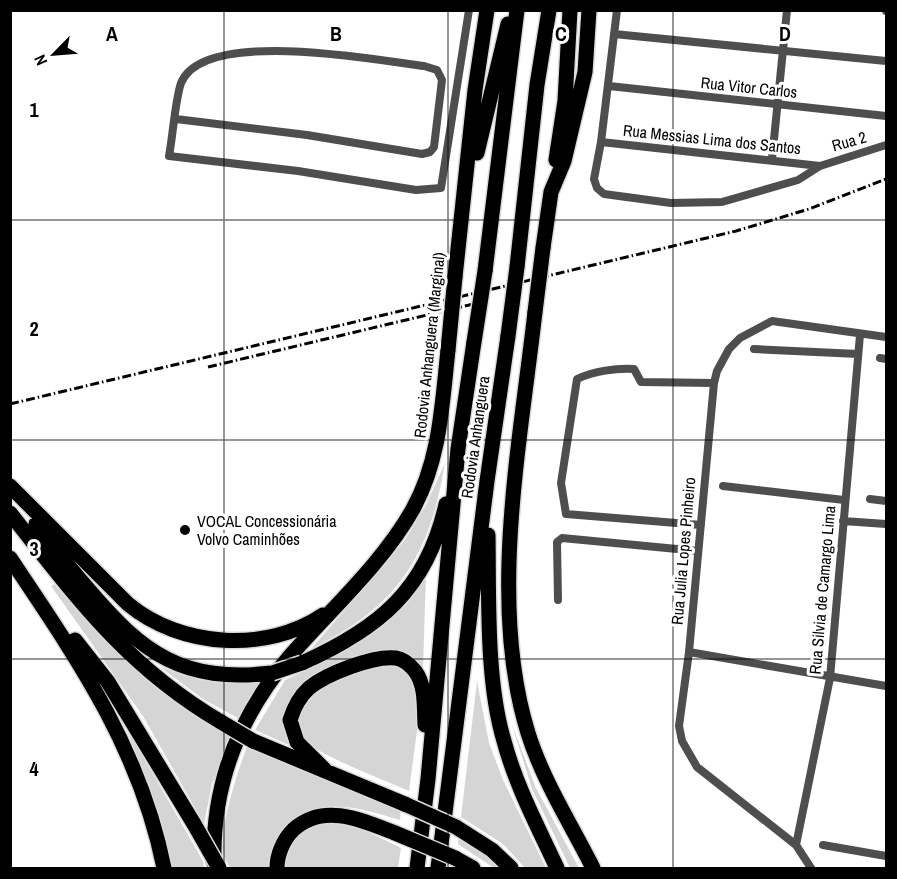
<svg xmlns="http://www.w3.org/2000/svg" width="897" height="879" font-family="'Archivo Narrow',sans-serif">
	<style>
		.green { fill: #d5d5d5 }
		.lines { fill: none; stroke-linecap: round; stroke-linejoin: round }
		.highway-casing { stroke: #dbdbdb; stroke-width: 18 }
		.street { stroke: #4e4e4e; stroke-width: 8 }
		.highway { stroke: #000; stroke-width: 15 }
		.rail { stroke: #000; stroke-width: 3; stroke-dasharray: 9 3 1.5 3; stroke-linecap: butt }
		.highway-bridge-casing { stroke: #dbdbdb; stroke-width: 18; stroke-linecap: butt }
		.highway-bridge { stroke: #000; stroke-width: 15 }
		.grid { fill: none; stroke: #000; stroke-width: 1.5; stroke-opacity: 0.55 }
		.poi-dot { fill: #000; stroke: #fff; stroke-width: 2 }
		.labels { text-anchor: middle; stroke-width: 6; stroke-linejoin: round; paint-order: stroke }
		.street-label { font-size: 16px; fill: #000; stroke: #fff }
		.poi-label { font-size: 16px; fill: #000; stroke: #fff; text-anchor: start }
		.grid-label { font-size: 20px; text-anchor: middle; font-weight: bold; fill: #000; stroke: #fff; stroke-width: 6; stroke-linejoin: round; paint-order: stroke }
	</style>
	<rect width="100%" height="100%" fill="#fff"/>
	<path class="green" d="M445,463C429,558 398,606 311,649L405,540L426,505Z
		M426,574L423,669C415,660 406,652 393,650C368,648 304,676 291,697C282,713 286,730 291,746L255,730L285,680L340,654L387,623L409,601Z
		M54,584C106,641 159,702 231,736L212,784L204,824L143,716L51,586Z
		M374,665H402L418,685L419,716L409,791C387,781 323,757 308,743C293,728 297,702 314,690C331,679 355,672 374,665Z
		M160,667L200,680L259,683L238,718L203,699Z
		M477,681L489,743L503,780L546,868H525L503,844L461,817Z
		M511,722L536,788L579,868H570L532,789Z
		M125,725L203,861L204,868H172L154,801Z
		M248,744L401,809L400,820C372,812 331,797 303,816C294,822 278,857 271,868H231C229,865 225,860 224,856C217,832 239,767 248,744Z
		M321,822C351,822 375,835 401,848L398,868H282C285,844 300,831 321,822Z
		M459,832L506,868H494L458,844Z"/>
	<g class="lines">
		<defs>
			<path id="highway" d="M477,153L508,24
				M556,160L565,101L570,10
				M543,248L551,192L564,161L585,72L589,10
				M517,267L537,85L549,10
				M485,271L517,10
				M455,277L475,90L487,10
				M535,312C520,445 488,604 528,733C543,781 571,824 593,868
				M10,486L128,604C181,648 267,653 323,615
				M10,513C76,597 127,667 221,722
				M36,524C52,547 70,568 88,589C143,654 183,683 272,673
				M488,535C489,599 486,681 504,741C516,786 538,827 557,868
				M10,558C77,658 140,748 164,868
				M75,640L108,682L194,824
				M302,663C378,629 427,590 446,504
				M253,741L407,805
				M325,770L297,742L290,720C294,707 299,697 309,688C326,674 374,655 396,658C403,659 410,665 415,671C426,686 424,707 425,725
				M456,827L492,850L511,868
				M455,858L473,868
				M214,863C212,784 240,714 291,655C332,608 382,564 413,509C440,460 442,405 448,350
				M277,868C277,855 283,840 293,830C323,802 362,820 395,833
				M417,868L428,779L458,449L474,342
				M438,868L487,481L508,336"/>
		</defs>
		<use href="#highway" class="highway-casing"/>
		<path class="street" d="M617,10L601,142L594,179L597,188L604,194L671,203L722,202L798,180L820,166L886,145
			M886,10V11
			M614,34L886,61
			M609,86L886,116
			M176,119L307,135L422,154L430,152L434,147L442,80L437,70L424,66C377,60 203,27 181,83C175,101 173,135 169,156L298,171L416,190L441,188L469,10
			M601,142L820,166
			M772,159L787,10
			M754,349L858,354
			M880,358L886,359
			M723,486L844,500
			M870,499L886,501
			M843,521L886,524
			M701,525L566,514L561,483L577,379C594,371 616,368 634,369L641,382L714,383
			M558,600L557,542L562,538L698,551
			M689,652L886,686
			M796,845L830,678L860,335
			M823,845L886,856
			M811,868L796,845L697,767L682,741L679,726L689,652L714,383L717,371L729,349L740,338L772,321L886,337"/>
		<use href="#highway" class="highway"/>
		<path class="rail" d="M208,367L486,301
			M10,404L736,231L809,209L886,179"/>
		<defs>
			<path id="highway-bridge" d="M535,312L543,248
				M508,336L517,267
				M474,342L485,271
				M448,350L455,277
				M272,673L302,663
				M221,722L253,741
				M407,805L456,827
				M194,824L219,868
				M395,833L455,858"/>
		</defs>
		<use href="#highway-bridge" class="highway-bridge-casing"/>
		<use href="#highway-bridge" class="highway-bridge"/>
	</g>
	<path class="grid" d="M224,10V868M448,10V868M673,10V868M10,220H886M10,440H886M10,659H886"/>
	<circle class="poi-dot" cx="185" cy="530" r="6"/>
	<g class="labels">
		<g class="street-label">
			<text transform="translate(749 87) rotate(6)" y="6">Rua Vitor Carlos</text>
			<text transform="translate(712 139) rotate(6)" y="6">Rua Messias Lima dos Santos</text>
			<text transform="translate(849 141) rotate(-16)" y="6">Rua 2</text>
			<text transform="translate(429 345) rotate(-84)" y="6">Rodovia Anhanguera (Marginal)</text>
			<text transform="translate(475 437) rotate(-82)" y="6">Rodovia Anhanguera</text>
			<text transform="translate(683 551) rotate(-85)" y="6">Rua Julia Lopes Pinheiro</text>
			<text transform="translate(822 590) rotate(-85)" y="6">Rua Silvia de Camargo Lima</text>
		</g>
		<g class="poi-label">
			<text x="197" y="527">VOCAL Concessionária<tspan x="197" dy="18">Volvo Caminhões</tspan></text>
		</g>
	</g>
	<g class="grid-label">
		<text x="112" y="41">A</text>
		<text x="336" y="41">B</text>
		<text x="561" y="41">C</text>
		<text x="785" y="41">D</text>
		<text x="34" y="117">1</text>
		<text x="34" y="336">2</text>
		<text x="34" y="556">3</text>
		<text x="34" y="776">4</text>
	</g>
	<rect width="897" height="879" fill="none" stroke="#000000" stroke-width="24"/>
	<g transform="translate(54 54) rotate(245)" stroke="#ffffff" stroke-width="4.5" paint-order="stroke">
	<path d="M0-4.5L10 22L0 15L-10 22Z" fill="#000000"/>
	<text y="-9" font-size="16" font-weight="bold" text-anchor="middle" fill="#000000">N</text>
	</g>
</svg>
